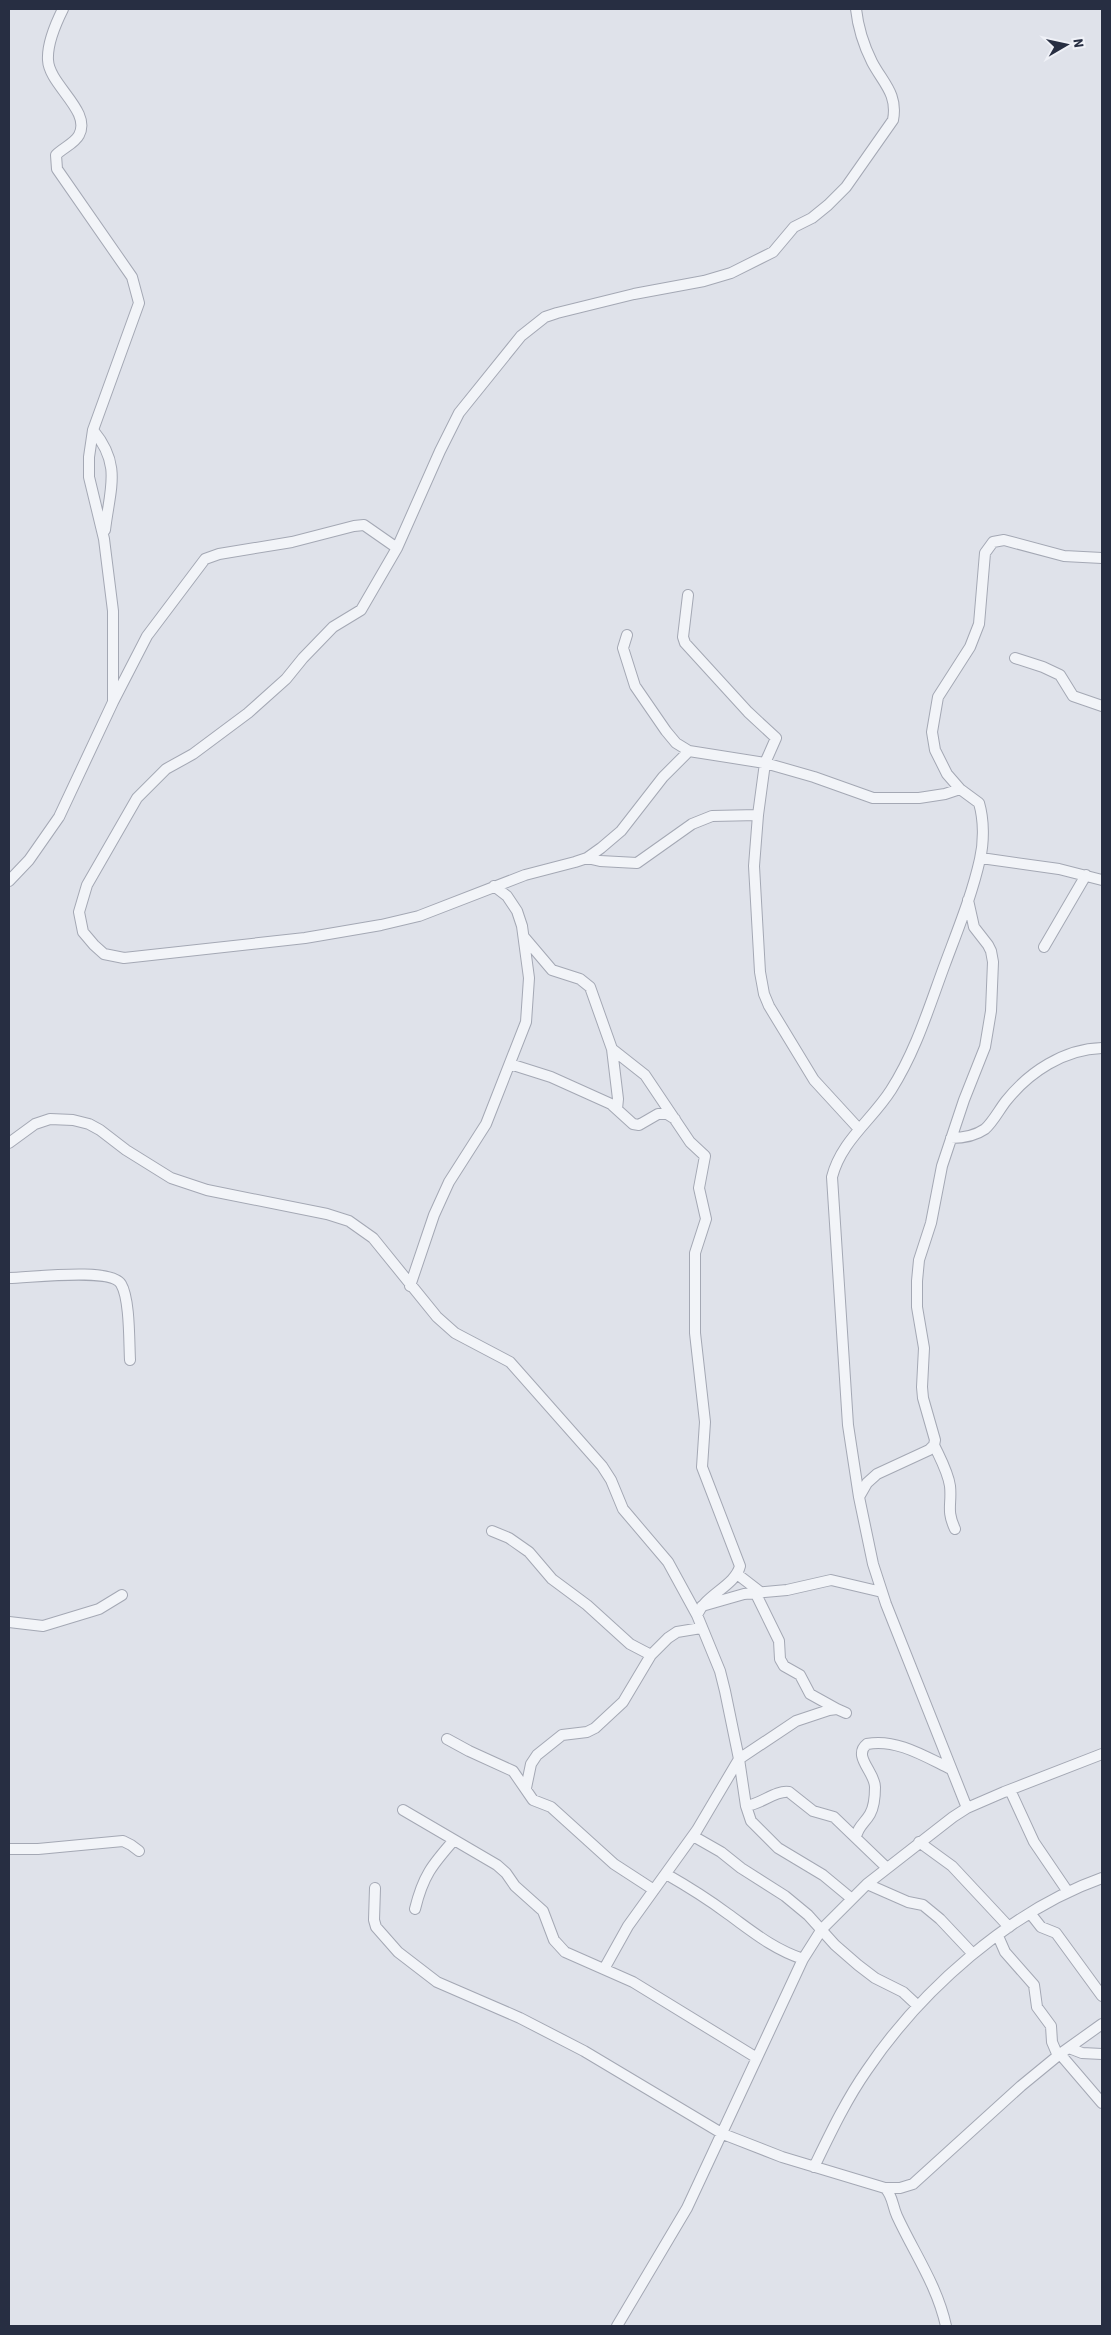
<svg xmlns="http://www.w3.org/2000/svg" width="1111" height="2335" font-family="'Source Sans 3',sans-serif">
	<style>
		.lines { fill: none; stroke-linecap: round; stroke-linejoin: round }
		.minor-casing { stroke: #a4a8b4; stroke-width: 12 }
		.minor { stroke: #f2f4f8; stroke-width: 10 }
	</style>
	<rect width="100%" height="100%" fill="#dfe2ea"/>
	<g class="lines">
		<defs>
			<path id="minor" d="M63,9C56,23 47,44 48,60C49,85 92,111 79,135C75,143 63,148 56,155L57,169L132,277L139,303L93,430L89,457V477L104,539L113,611V702
				M93,430C122,465 110,488 105,530
				M688,595L683,637L685,643L748,712L776,738L765,763L758,815L754,866L760,972L764,994L769,1006L814,1080L859,1129
				M627,635L623,648L635,686L666,731L676,743L689,751L765,763L814,777L873,798H919L945,794L960,789
				M1015,658L1043,667L1060,675L1073,696L1102,706
				M689,751L663,777L621,831L601,848L587,858L575,862L525,875L419,916L381,925L305,938L124,958L104,954L94,945L83,932L79,912L87,885L137,798L166,769L193,754L248,713L286,679L303,658L333,627L361,610L397,548L440,451L459,413L521,336L545,317L557,313L634,294L704,281L731,273L773,252L794,227L812,218L828,205L846,187L893,120C898,94 883,83 872,62C864,46 858,27 856,9
				M587,858L600,861L637,863L692,824L712,816L758,815
				M981,858L1059,869L1102,880
				M9,881L29,860L59,817L113,702L147,636L205,559L219,554L292,542L354,526L364,525L397,548
				M524,937L552,970L580,979L590,987L612,1049L618,1099L617,1109
				M1044,947L1086,875
				M612,1049L645,1075L690,1142L705,1156L699,1188L706,1219L695,1253V1333L705,1422L702,1467L740,1566C735,1586 706,1594 697,1615
				M510,1064L551,1077L611,1104L633,1124L639,1125L658,1114H667L675,1119
				M951,1138C963,1138 975,1136 985,1129C993,1122 999,1110 1006,1101C1029,1072 1064,1049 1102,1048
				M9,1143L35,1124L50,1119L73,1120L89,1124L100,1130L126,1150L171,1178L207,1190L327,1214L349,1221L373,1238L437,1317L455,1333L510,1362L602,1466L611,1480L623,1509L668,1562L697,1615L720,1671L725,1691L739,1759L746,1806L751,1821L778,1848L823,1875L852,1899
				M9,1278C29,1278 111,1267 121,1284C130,1299 129,1342 130,1360
				M410,1286L434,1215L449,1182L486,1124L526,1022L529,978L522,926L517,911L507,896L494,886
				M934,1445C940,1458 948,1472 950,1486C952,1504 946,1510 955,1529
				M859,1497L867,1483L877,1474L929,1450L934,1445L935,1440L923,1398L922,1387L924,1348L917,1307V1281L919,1260L931,1223L942,1166L964,1100L985,1047L991,1011L993,962L991,951L988,945L974,927L968,900
				M492,1531L509,1538L529,1552L552,1579L587,1605L630,1644L651,1655
				M737,1574L759,1591
				M755,1592L779,1641L780,1659L784,1666L800,1675L810,1694L837,1709
				M702,1606L744,1594L787,1590L831,1580L882,1592
				M9,1622L43,1626L99,1609L122,1595
				M447,1739L469,1751L513,1771L533,1800L551,1807L614,1864L654,1890
				M526,1788L531,1764L537,1755L562,1735L587,1732L595,1728L623,1702L651,1655L668,1638L677,1632L701,1628
				M1010,1790L1034,1842L1068,1892
				M746,1806C762,1804 775,1790 789,1792L813,1811L834,1817L886,1867
				M967,1808L886,1604L873,1564L859,1497L848,1425L832,1177C841,1141 872,1120 891,1090C916,1051 929,1007 945,964C958,929 972,895 980,859C984,842 984,820 979,803L960,789L947,774L935,750L932,732L938,697L970,647L979,624L985,553L993,542L1004,540L1064,556L1102,558
				M403,1810L497,1865L506,1873L515,1886L543,1911L554,1940L565,1952L633,1982L757,2058
				M693,1836L721,1852L741,1868L785,1896L808,1915L835,1945L858,1965L875,1978L903,1992L918,2006
				M856,1838C857,1827 865,1823 870,1814C874,1807 875,1795 875,1787C875,1772 852,1756 867,1744C896,1738 926,1757 951,1769
				M919,1842L952,1866L1009,1927
				M9,1849H38L123,1841L131,1845L139,1851
				M666,1874C687,1886 708,1899 728,1914C753,1932 773,1949 803,1959
				M867,1884L908,1902L923,1905L940,1919L973,1954
				M375,1888L374,1920L376,1927L398,1952L437,1982L520,2018L584,2051L723,2134L782,2157L885,2188H900L913,2184L1021,2086L1060,2054L1102,2024
				M415,1909C423,1876 432,1865 454,1840
				M1030,1913L1041,1927L1056,1933L1102,1996
				M998,1936L1005,1952L1034,1985L1037,2007L1051,2026L1052,2042L1058,2056
				M604,1969L628,1926L697,1830L739,1759L796,1721L829,1710L837,1709L846,1713
				M1069,2048L1082,2053L1102,2054
				M1060,2054L1102,2103
				M814,2167C830,2134 846,2100 867,2070C921,1990 1011,1910 1102,1878
				M885,2188C893,2196 892,2205 897,2216C914,2253 937,2285 946,2326
				M617,2326L687,2208L803,1959L822,1929L867,1884L953,1817L967,1808L1004,1792L1102,1754"/>
		</defs>
		<use href="#minor" class="minor-casing"/>
		<use href="#minor" class="minor"/>
	</g>
	<rect width="1111" height="2335" fill="none" stroke="#272e42" stroke-width="20"/>
	<g transform="translate(1066 45) rotate(81)" stroke="#eff1f7" stroke-width="4" paint-order="stroke">
	<path d="M0-4L9 19L0 12L-9 19Z" fill="#272e42"/>
	<text y="-8" font-size="14" font-weight="bold" text-anchor="middle" fill="#272e42">N</text>
	</g>
</svg>
